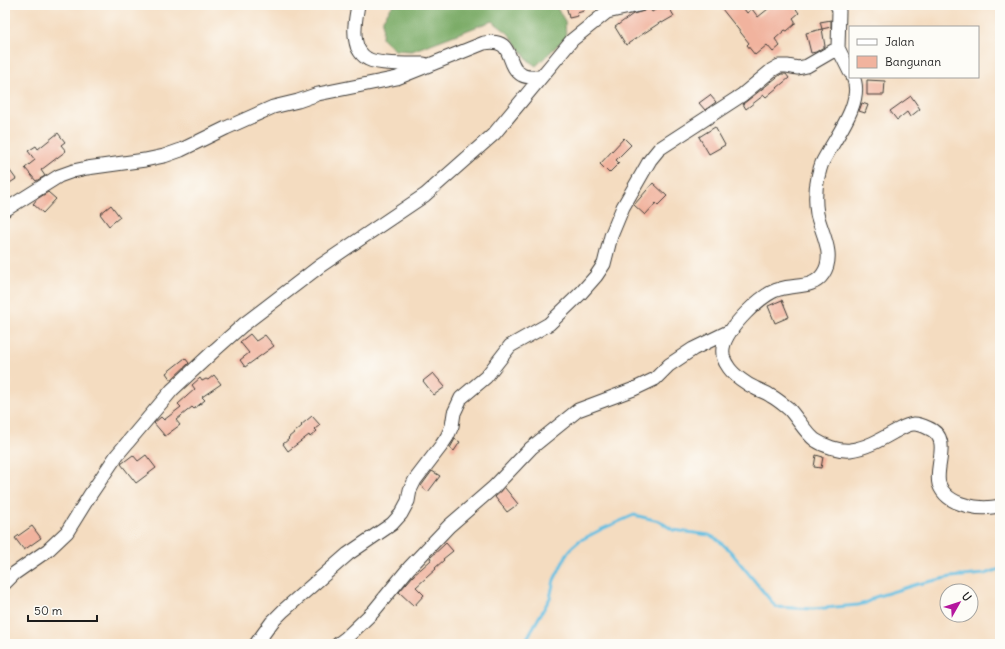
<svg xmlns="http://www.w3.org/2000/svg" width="1005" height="649" font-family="Delius,sans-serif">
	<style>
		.forest { fill: #7cac67; stroke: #4c6442 }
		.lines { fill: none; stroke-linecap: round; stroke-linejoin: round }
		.stream { stroke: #64bfe2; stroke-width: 3 }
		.building { fill: #f1b39e }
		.minor-casing { stroke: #3c3935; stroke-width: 15 }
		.minor { stroke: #fff; stroke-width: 13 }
	</style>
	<rect width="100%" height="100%" fill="#fdfcf7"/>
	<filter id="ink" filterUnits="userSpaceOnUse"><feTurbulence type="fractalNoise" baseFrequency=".025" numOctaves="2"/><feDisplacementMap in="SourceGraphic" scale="8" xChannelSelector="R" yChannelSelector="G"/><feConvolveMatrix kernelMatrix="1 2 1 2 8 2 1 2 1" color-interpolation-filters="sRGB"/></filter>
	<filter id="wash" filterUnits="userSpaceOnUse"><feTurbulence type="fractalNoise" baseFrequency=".012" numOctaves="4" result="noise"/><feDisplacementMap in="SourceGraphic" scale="16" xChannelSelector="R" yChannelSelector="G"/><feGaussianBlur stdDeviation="0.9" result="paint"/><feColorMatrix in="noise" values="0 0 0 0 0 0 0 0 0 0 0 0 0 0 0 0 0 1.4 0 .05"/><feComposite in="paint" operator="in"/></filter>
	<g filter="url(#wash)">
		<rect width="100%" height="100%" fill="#f4dcc0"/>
		<path class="forest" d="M393,5H555L565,21L566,37L536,66L529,61L508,33L492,21L412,51L395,50L382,38L383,19Z"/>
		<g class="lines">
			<path class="stream" d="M521,644L526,640L550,598L554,580L567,554L572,547L579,541L602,529L634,515L659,521L673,530L709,535L717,539L730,551L776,607L813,609L858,605L866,603L875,597L918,584L951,577L985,574L1000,569"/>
		</g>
		<g id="blocks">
			<path class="building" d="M566,5H582L584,11L577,13L578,16L569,18Z
				M648,5L652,12L663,5L665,8L668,6L674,16L662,23L661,22L626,45L615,27L633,14L644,11Z
				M728,5H741L747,13L752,9L758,17L773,5H793L799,13L793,18L795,21V24L787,31L785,30L775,39L780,46L773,52L767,45L755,55L747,45L749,43L722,9Z
				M831,20V27L822,29L820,22Z
				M822,29L825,46L816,52L811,53L806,33Z
				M781,74H786L789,78L766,97L764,95L746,109L743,104Z
				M867,80L885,81L884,95H867Z
				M710,95L716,102L705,110L699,103Z
				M911,96L920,109L910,117L907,112L897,120L890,111Z
				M862,103L868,105L865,113L859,111Z
				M715,127L725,145L709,154L699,137Z
				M58,133L65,142L61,145L66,151L41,170L45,176L36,181L25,168L35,160L28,151L36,146L38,149Z
				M624,138L631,145L616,160L619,163L609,173L600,164Z
				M5,164L16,179L5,186Z
				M653,183L667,196L658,205L656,203L645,215L634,205Z
				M48,192L56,199L43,213L33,204L37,199Z
				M111,205L120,217L109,226L100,214Z
				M782,300L789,317L775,323L768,306Z
				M250,334L256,341L265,335L274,346L245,367L240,360L249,353L240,342Z
				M185,358L189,363L171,380L166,373Z
				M433,373L445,387L434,395L423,381Z
				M214,375L221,384L202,397L205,400L194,409L192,407L176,420L180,425L165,436L154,423L161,417L164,420L181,407L178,404L195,389L192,385L200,378L202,381L206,379L208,380Z
				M312,416L320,425L315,429L317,431L310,437L309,435L288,451L283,444L289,439L288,438L302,426L301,425Z
				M455,439L460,442L454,451L450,448Z
				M133,455L138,461L146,455L156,468L136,483L121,464Z
				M816,455L823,457L821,468L814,467Z
				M432,471L440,476L428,492L421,486Z
				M505,488L518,504L507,512L495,497Z
				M32,526L41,538L24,550L15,538Z
				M446,543L453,551L443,559L444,560L435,568L436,569L416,587L424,595L414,606L399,592L413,576L431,560L430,558Z"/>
		</g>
	</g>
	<g filter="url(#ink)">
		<use href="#blocks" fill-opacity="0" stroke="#3c3935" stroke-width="1"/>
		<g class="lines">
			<defs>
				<path id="minor" d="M358,5C356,17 353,30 356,42C357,49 362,56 368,59C379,65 411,64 424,64
					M837,5L839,11L838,48L850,72
					M853,77C865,102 833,140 822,163C820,168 819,173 818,177C815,190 815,201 817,214C821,232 836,255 823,274C813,289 796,284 780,289C762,293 726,329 723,348C722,356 724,361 729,368C734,375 746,384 755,388C760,391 766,392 771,396C777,399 784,405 789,409C798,419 805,432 815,440C824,446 839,451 850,450C866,448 880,440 894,432C900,429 907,424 914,424C919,424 924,426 928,428C953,438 934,466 939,484C947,507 981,510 1000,506
					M5,210L59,176L73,171L87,168L145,160L164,156L181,150L226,128L273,107L298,101L318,94L397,78L484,43C516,37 504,65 522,75C527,78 535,77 541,77
					M5,583L15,573L48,550L67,532L90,495L117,455L172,390L216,349L243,325L320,266L425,195L494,134L572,40L607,12L639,5
					M256,644L272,622L284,610L348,554L392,524L401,514L408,501L410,490L415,480L441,446L447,437L452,426L454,413L461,398L486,377L510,346L549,324L581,293L596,276L604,264L611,236L623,207L650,160L659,149L742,95L772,70L779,66H787L798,68L807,66L838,48
					M338,644L346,638L373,612L409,568L449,526L494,487L531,448L578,410L634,389L655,379L669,365L693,349L732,330"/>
			</defs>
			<use href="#minor" class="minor-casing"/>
			<use href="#minor" class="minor"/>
		</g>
	</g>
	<rect width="1005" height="649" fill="none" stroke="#fdfcf7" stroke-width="20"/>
	<rect x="849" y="26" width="130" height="52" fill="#fdfcf7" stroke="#a3a29f"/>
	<rect x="857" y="39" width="20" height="6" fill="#ffffff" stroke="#a3a29f"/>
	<text x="885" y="46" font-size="12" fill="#1c1c1c">Jalan</text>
	<rect x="857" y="56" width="20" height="12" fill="#f1b39e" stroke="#a3a29f"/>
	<text x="885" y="66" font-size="12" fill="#1c1c1c">Bangunan</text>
	<g transform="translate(959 603) rotate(51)"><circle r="19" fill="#fdfcf7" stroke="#a3a29f"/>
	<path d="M0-3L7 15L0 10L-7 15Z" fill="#b5179e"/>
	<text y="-6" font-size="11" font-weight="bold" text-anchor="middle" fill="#1c1c1c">U</text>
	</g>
	<path d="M28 615v6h69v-6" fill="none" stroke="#1c1c1c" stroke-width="2"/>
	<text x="34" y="615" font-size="12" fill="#1c1c1c" stroke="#fdfcf7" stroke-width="3" paint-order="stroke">50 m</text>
</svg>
